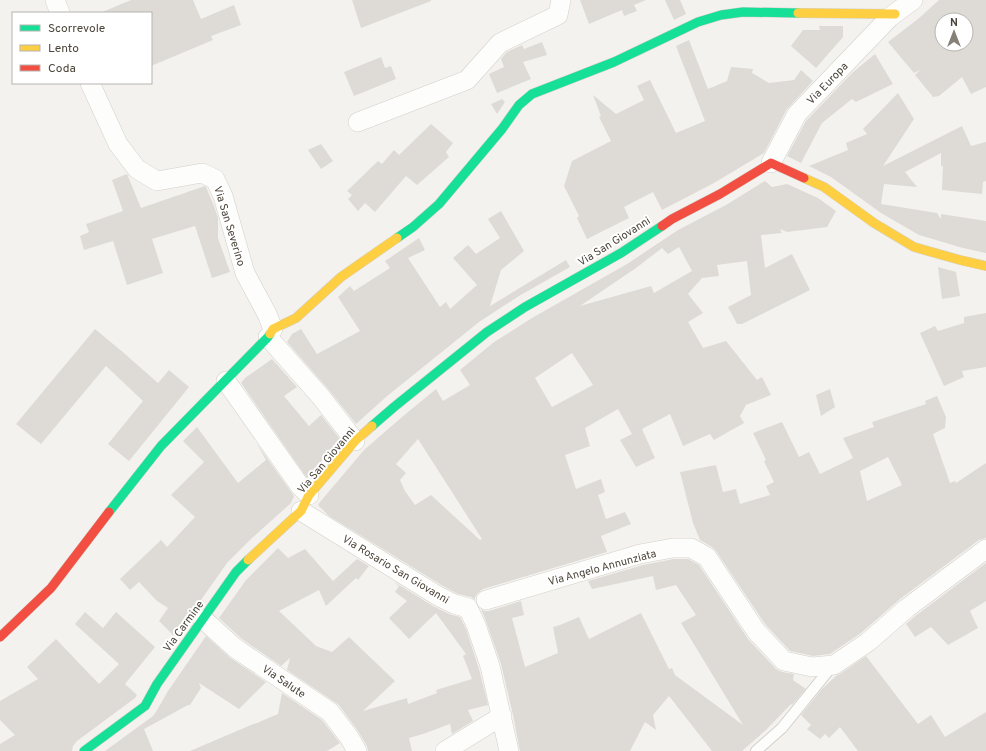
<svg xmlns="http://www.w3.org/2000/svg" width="986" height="751" font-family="Overpass,sans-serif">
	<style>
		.building { fill: #dedbd6; fill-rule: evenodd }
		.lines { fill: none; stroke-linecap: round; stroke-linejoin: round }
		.lane-casing { stroke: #d2d0cb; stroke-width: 12 }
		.street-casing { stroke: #d2d0cb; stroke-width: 20 }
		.fast-casing { stroke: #d3cfc5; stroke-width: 10 }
		.slow-casing { stroke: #d3cfc5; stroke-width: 10 }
		.jam-casing { stroke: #d3cfc5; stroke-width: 10 }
		.lane { stroke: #fdfdfc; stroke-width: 10 }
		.street { stroke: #fdfdfc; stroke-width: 19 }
		.fast { stroke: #16e098; stroke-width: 9 }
		.slow { stroke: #ffcf43; stroke-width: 9 }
		.jam { stroke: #f24e42; stroke-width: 9 }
		.labels { text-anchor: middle; stroke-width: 4; stroke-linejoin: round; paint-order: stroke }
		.street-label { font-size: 11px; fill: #4b4439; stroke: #fff }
	</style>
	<rect width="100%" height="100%" fill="#f4f2ee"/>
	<path class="building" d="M131,0H193L201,19L234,5L241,25L211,36L213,40L151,66V13H100Z
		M352,0H431V1L361,28Z
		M580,0H646L634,5L637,11L624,16L622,10L589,24Z
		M665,0H680L686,14L674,20Z
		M939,0H986V87L971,94L962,77L939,96L933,97L915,75L920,70L914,73L888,42L918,19ZM942,20H966V44H942Z
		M819,26H843V37L816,68L791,46L803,30H820Z
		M689,40L708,89L727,81L731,67L753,69L752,73L769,83L794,80L801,70L813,81L787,109L764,153L714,183L662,210L653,192L624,207L629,218L587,239L577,218L579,216L564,186L572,161L611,141L599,117L601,116L593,95L616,114L644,100L637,86L650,80L676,133L705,121L676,46Z
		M542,42L547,55L523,62L531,79L497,93L489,74L504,67L501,59L507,52L522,45L524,49Z
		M875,54L893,84L856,102L852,99L822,123L801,163L787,156L806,121L852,73Z
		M381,57L385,68L391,66L396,79L354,96L344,72Z
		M898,93L914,119L883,166L962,126L971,146L986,142V181L983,182L982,194L942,190L943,165L941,167V153L905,172L917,187L884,184L881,204L937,213L941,219V214L986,221V253L963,248L919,235L881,213L831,177L809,166L848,150L846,143L867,134L863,129Z
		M502,99L505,102L497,114L491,104Z
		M431,124L453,143L446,152L449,157L417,185L406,176L375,212L365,203L358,211L348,199L352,195L347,191L378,161L382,164L394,150L399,155Z
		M321,144L333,161L321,169L308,150Z
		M127,174L141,208L205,186L206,187L214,206L218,218V238L230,272L212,278L195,226L152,239L163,273L127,285L113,241L84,250L80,236L89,232L86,224L123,211L112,180Z
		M765,181L772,187L787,184L818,198L836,211L827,227L787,232L780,229L782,233L761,235L765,268L792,254L810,290L742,324H737L728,307L751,295L747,261L717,265L719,276L702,278L688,294L703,313L688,322L703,348L726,341L757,380L762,377L771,395L746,405L740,416L744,423L714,440L710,434L683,446L670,414L642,429L655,458L636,467L620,440L632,434L618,409L585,428L590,446L565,455L576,489L601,479L605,492L598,495L606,519L625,512L631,524L601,536L607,552L483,589L478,593L475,597V600L471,597L458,594L443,586L329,516L318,505L320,502L364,450L402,417L436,389L443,401L470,385L460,370L494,342L532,318L627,264L678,230L726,205ZM679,247L692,271L654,293L651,286L580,306L636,268L662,248L668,254ZM572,353L593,385L552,407L535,378ZM418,439L482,539L480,540L431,495L415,505L405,491L400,480L406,473L396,464Z
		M501,211L524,251L501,270L490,306L566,260L570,267L519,296L479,322L386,397L356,424L329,390L287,342L292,334L301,329L317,354L360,331L338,297L350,286L354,291L390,268L385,261L419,238L425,250L408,258L440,307L446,302L450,309L477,285L453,258L468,245L476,254L500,238L488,219Z
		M938,267L956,272L960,296L942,299Z
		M986,313V367L962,371L964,377L944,386L920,333L935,326L938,331L964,323V317Z
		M95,329L125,354L158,383L169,370L189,387L129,461L108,444L143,401L106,366L41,444L16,424Z
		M272,359L297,387L284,396L309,426L321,415L340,439L307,478L241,383L245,378Z
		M830,389L835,407L821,416L816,395Z
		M937,396L946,417L945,428L933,434L950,483L955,481L956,483L986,463V538L979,540L900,599L861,633L830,654L813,656L790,651L765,624L716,551L712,547L700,540L693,523L680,472L716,465L723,492L736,489L740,504L770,495L766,486L774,482L764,461L766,460L753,433L782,422L799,457L809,452L820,474L853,458L843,438L874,427L872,422L926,404L925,401ZM888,457L902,485L867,501L860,471Z
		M197,427L238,483L266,460L257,444L294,496L291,503L251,539L227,563L175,637L159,621L168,608L157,601L139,582L130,590L120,579L161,540L167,547L195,517L171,495L204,462L183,441Z
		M278,548L288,558L305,549L333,581L357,559L369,566L358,580L356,578L326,606L319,590L279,611L316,646L332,652L349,637L395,681L363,711L407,698L408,704L437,693L436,690L472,679L463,656L466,654L436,613L409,639L389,618L407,601L395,592L399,586L395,583H396L433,606L449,614L460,617L466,629L479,669L488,705L468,710L473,721L452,734L450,724L423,734L409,738L412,751H368L367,746L358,731L339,705L287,670L290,658L281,666L242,639L219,618L246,580Z
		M674,559H688L699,565L748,639L776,669L782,672L794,674L793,680L806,689L792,705L791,704L767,729L742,751H712L669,696L653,715L656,730L645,722L630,751H520L513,715L501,664L486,621L481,609L484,611H489L521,601L524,615L512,618L525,667L558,653L553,627L560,625L579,617L589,639L641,613L669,669L672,668L675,675L743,725L681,623L696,615L676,585L656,590L653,576L592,589L588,581L643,565Z
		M986,563V601L970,611L978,628L948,645L931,627L915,637L906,624L914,617Z
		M85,612L103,628L116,612L155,647L125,684L137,695L135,698L77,741L73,746L72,751H0V744L15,735L0,720V701L38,679L27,667L56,639L99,684L119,664L75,624Z
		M206,636L229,657L266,682L239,709L199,683L201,688L190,705H188L144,729L153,751H105L153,716L156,712L168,691Z
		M866,656L918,724L931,715L945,737L986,712V751H858L840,727L829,738L825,734L820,739L807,729L811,725L801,715L822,689L836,676L840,674Z
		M282,693L322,720L340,743L327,751H190L251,725L260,722H259L278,714Z"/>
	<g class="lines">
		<defs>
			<path id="lane" d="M756,751L782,728L833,665"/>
			<path id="street" d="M55,0L60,13
				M90,83L118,144L137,169L157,181L202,173L215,179L223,196L245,273L267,314L273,329
				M358,122L467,80L500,43L558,15L561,0
				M771,163L797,114L890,17L913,0
				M268,337L321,397L355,441
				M226,381L300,486L309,495
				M301,511L438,596L454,604L468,608L476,625L490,666L509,751
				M486,600L640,554L673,548H691L707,557L756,631L784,661L812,667L834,665L868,642L907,608L986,549
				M203,619L235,648L330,712L349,737L357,751
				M445,751L502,716"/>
			<path id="fast" d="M397,238L413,227L439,204L502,129L519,105L532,94L614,62L698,22L721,15L743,12L798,13
				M372,426L394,407L487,332L525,307L621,253L662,226
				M109,512L161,446L268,337L270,334
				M84,751L145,706L157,684L236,572L248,560"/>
			<path id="slow" d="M798,13L895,14
				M804,178L824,187L874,223L914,247L960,260L986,266
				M270,334L273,329L296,318L341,277L397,238
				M248,560L301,511L309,495L355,441L372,426"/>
			<path id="jam" d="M662,226L672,219L720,194L771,163L804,178
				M0,637L51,588L109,512"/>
		</defs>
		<use href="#lane" class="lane-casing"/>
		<use href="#street" class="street-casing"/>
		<use href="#fast" class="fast-casing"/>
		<use href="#slow" class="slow-casing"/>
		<use href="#jam" class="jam-casing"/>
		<use href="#lane" class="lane"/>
		<use href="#street" class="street"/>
		<use href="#fast" class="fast"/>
		<use href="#slow" class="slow"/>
		<use href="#jam" class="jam"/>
	</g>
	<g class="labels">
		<g class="street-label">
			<text transform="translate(827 83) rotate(-46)" y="4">Via Europa</text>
			<text transform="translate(230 226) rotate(73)" y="4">Via San Severino</text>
			<text transform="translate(614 241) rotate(-32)" y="4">Via San Giovanni</text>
			<text transform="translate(326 460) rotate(-50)" y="4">Via San Giovanni</text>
			<text transform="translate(602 567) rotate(-15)" y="4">Via Angelo Annunziata</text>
			<text transform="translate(396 569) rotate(31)" y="4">Via Rosario San Giovanni</text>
			<text transform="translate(183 626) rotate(-54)" y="4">Via Carmine</text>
			<text transform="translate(284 681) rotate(34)" y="4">Via Salute</text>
		</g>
	</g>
	<rect x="12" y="12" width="140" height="72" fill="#ffffff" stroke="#b7b4b0"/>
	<rect x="20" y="25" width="20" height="6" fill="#16e098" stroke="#b7b4b0"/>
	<text x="48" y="32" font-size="12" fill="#4b4439">Scorrevole</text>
	<rect x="20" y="45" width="20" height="6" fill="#ffcf43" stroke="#b7b4b0"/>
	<text x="48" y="52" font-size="12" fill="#4b4439">Lento</text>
	<rect x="20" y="65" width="20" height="6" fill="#f24e42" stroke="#b7b4b0"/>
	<text x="48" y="72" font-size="12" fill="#4b4439">Coda</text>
	<g transform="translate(954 32)"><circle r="19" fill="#ffffff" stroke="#b7b4b0"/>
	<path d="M0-3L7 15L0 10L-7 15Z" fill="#868178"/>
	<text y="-6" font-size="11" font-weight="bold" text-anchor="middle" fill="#4b4439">N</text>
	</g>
</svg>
